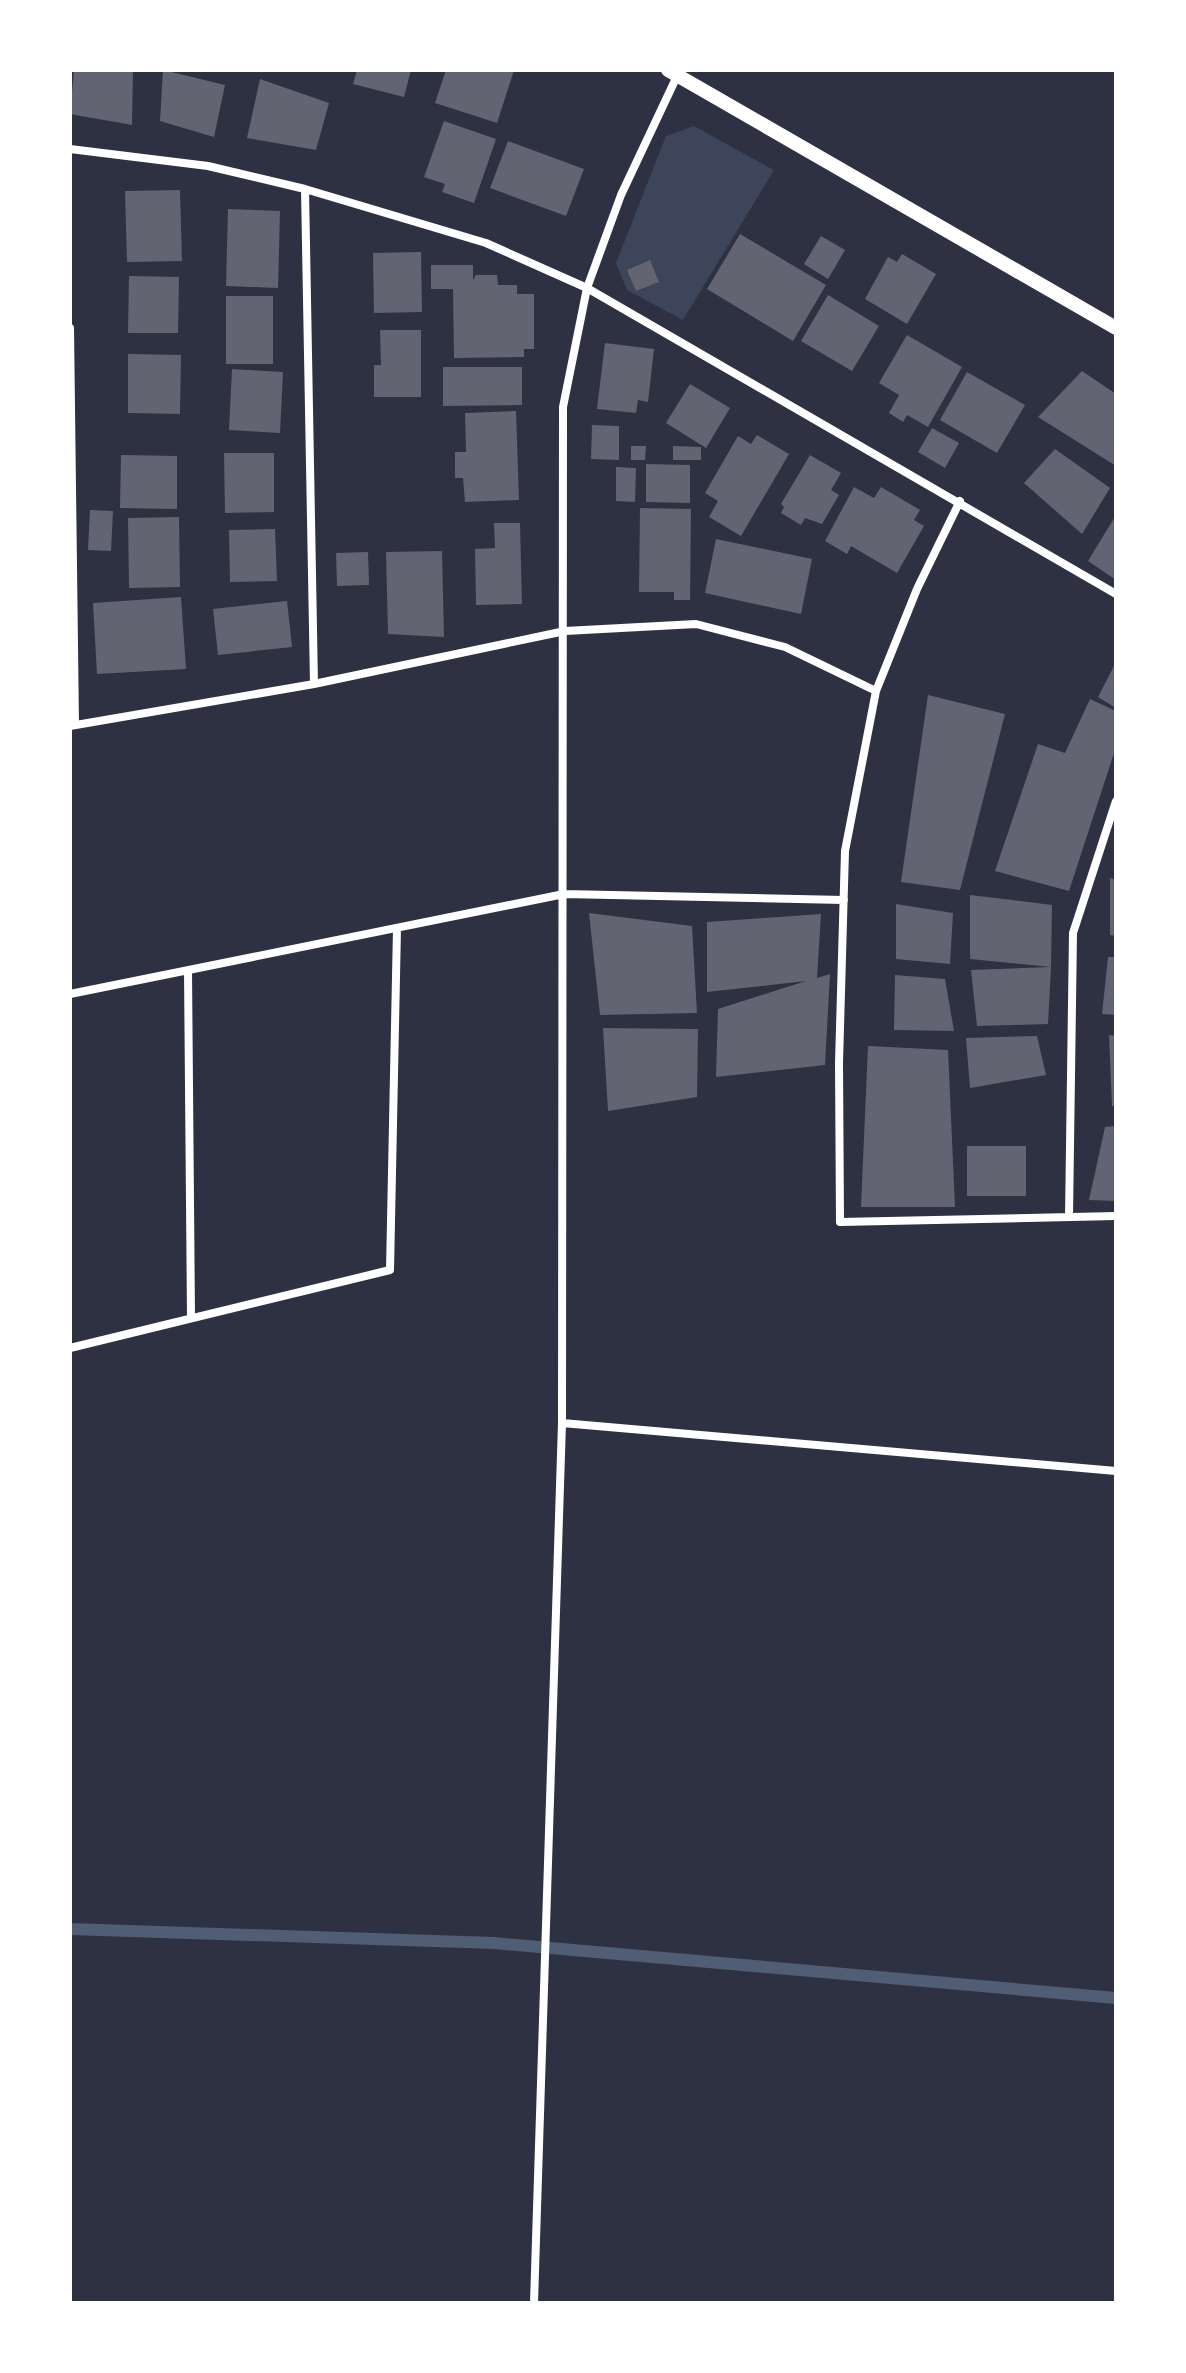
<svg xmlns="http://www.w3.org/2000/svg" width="1186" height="2373" font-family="Bitter,serif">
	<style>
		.green { fill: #3c4559 }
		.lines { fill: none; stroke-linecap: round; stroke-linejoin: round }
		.stream { stroke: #4f5d75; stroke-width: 12 }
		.building { fill: #626471 }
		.minor { stroke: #fff; stroke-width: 8 }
		.tertiary { stroke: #fff; stroke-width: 14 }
	</style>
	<rect width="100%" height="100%" fill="#2d3142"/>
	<path class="green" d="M694,126L774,170L683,320L627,290L616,263L666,136Z"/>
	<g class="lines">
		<path class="stream" d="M70,1929L494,1943L1116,1998"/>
	</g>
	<path class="building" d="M74,70H133L132,125L70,114Z
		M163,70L225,85L214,137L160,121Z
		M357,70H411L404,97L353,84Z
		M446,70H514L497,123L435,103Z
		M260,79L329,103L316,150L247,138Z
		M444,121L496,139L474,203L442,192L445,184L424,177Z
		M508,141L584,169L566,216L490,188Z
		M180,190L182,261L127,262L125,191Z
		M228,209L280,211L278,288L226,286Z
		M740,234L826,285L793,341L707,289Z
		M821,236L845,250L828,279L804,264Z
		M421,252L422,312L374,313L373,253Z
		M902,254L936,274L907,324L865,299L888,257L897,262Z
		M650,260L659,282L636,291L627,270Z
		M431,265H473V280L476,275H497L498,285H517V294H534V349H524V357L454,358L453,289H431Z
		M129,276L179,277L178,333H128Z
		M828,295L879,326L852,371L801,341Z
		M226,296H273V364H226Z
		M380,330H421V397H374V365H381Z
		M907,335L962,367L928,427L907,415L903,422L889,413L899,395L879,383Z
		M605,343L654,349L648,402L638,400L636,413L597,409Z
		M128,354L181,355L180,414L128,413Z
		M443,367H522V405L443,406Z
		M232,369L283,372L280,433L229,430Z
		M1082,371L1116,394V466L1038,417Z
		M967,372L1025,405L997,453L940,420Z
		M690,384L730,408L706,448L666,423Z
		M516,411L519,500L465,502L463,478H455V452H466L465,413Z
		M592,425L619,426V460L591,459Z
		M932,428L959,443L945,468L918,452Z
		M757,435L789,454L741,536L709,517L718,501L705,493L738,436L751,444Z
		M631,446H646L645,460H631Z
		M673,446L701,447V460H673Z
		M1055,449L1110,488L1082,534L1024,483Z
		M224,453H274V512L225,513Z
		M121,455L177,456V509L120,508Z
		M810,455L841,473L831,490L839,495L822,524L805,518L801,525L781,513L784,507L781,504Z
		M646,464L690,465V503L646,502Z
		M616,467L636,468L635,502L616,501Z
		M854,487L874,498L881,487L920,510L914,520L924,526L897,573L851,546L847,554L825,541Z
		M640,508L691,509L690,600H674V592H639Z
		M90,510L113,511L111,551L88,550Z
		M1116,515V580L1088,561Z
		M179,517L180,587L129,588L128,518Z
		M494,523H520L522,604L476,605L475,549L495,548Z
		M275,529L277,581L230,582L229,530Z
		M716,539L812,559L801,614L705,593Z
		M442,551L444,637L388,634L386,552Z
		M368,552L369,585L337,586L336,553Z
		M181,597L186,669L97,674L93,603Z
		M287,601L292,647L218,655L213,609Z
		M1116,662V708L1098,697Z
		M928,695L1005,714L960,890L901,882Z
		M1090,699L1116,711V747L1069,891L995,871L1038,744L1065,753Z
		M1110,878L1116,880V936L1110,935Z
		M970,895L1052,905L1051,967L970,959Z
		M896,904L953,913L950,964L896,959Z
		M589,913L692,926L697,1013L600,1015Z
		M821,914L817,978L830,974L825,1065L716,1077L718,1009L806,981L707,992V922Z
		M1108,957H1116V1015L1102,1014Z
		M1051,967L1048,1024L977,1026L971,970Z
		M895,975L945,979L954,1031L894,1030Z
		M603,1028L698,1029L697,1097L608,1111Z
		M1109,1035L1116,1036V1106H1112Z
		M1037,1036L1046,1075L970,1088L966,1038Z
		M868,1046L948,1050L955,1207H861Z
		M1116,1126V1201L1089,1200L1105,1127Z
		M967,1146H1026V1196H967Z"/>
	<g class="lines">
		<path class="minor" d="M70,149L208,166L305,189L486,243L587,288L1116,594
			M305,189L314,684
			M70,328L75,725
			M960,501L917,589L876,691L845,851L839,1063L840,1222L1116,1216
			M70,726L314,684L565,631L696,624L785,647L876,691
			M188,970L191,1318
			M70,994L564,894L844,900
			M1069,1217L1073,933L1116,801
			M70,1348L390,1270L397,928
			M562,1423L1116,1471
			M534,2303L562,1423L563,407L587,288L621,195L678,74"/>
		<path class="tertiary" d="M668,70L1116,328"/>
	</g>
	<rect width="1186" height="2373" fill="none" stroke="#ffffff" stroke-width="144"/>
</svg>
